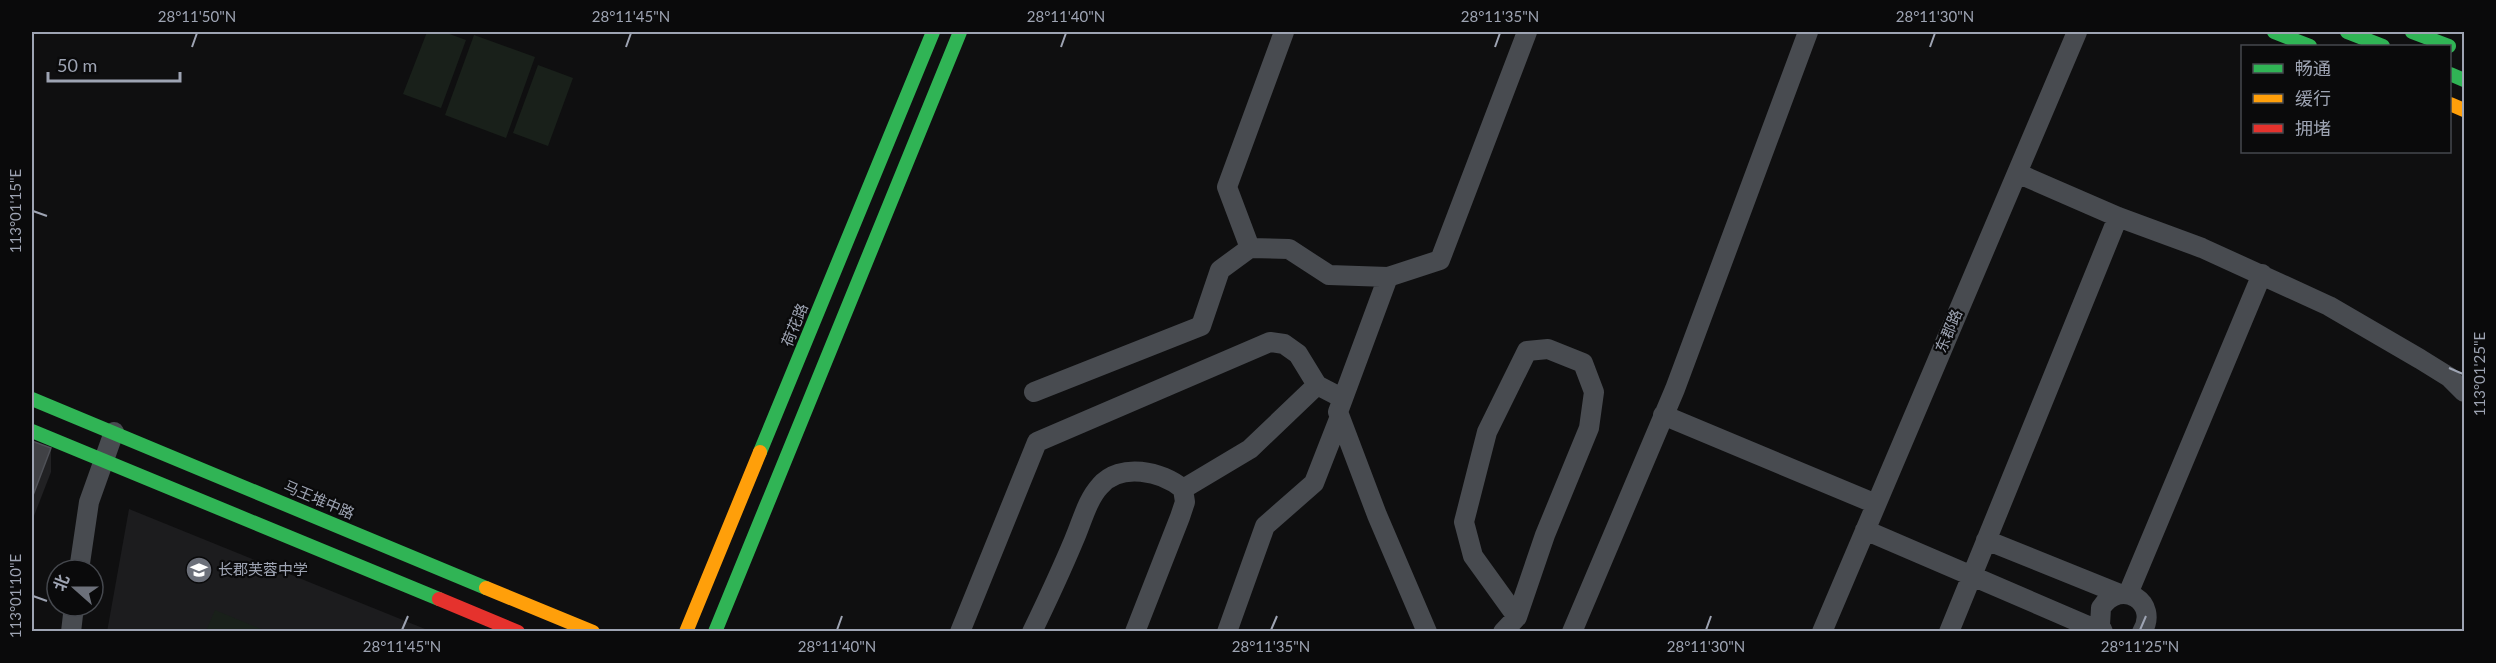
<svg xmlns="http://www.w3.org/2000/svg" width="2496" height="663" font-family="Lato,'Noto Sans SC',sans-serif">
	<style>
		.built { fill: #1c1c1e }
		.grass { fill: #19201a }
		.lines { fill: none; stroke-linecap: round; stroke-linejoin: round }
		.street { stroke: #484b50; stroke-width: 20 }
		.fast { stroke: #30b455; stroke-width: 14 }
		.slow { stroke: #ff9f0a; stroke-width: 14 }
		.jam { stroke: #e5322d; stroke-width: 14 }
		.shaded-wall { fill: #212123 }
		.building { fill: #404145; stroke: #4f5157; stroke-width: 1.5 }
		.ticks { fill: none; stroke: #9ea4b3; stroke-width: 2 }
		.labels { text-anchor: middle; stroke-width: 4.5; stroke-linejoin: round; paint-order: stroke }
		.street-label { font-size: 15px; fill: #9ea4b3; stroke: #0a0a0b }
		.poi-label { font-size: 15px; fill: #9ea4b3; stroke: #0a0a0b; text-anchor: start }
		.neatline { fill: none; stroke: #9ea4b3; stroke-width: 2 }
		.ticks-label { font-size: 15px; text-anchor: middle; fill: #9ea4b3 }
	</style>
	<rect width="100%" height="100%" fill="#0f0f10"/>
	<path class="built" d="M129,509L430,631L107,632Z"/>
	<path class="grass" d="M427,32H444L466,40L441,108L403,94Z
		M474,35L535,57L506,138L445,115Z
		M538,65L573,78L548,146L513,133Z
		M215,610L266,631H206Z"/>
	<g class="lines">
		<path class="street" d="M2017,173L2118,217L2202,248L2329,306L2420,359L2449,377L2464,392
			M1250,248L1227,187L1284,32
			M1034,392L1201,326L1220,270L1250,248L1289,249L1329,275L1388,277
			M1663,415L1876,504
			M1865,530L2102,632
			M1986,540L2120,594
			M79,570L89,502L114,432
			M2128,594L2262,274
			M71,632L74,606
			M960,632L1037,442L1270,342L1284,344L1298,354L1317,385L1342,398
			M1032,632C1047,601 1061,571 1074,540C1082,522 1087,500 1100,486C1120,462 1162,471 1183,489
			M1135,632L1180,517L1185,502L1183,489L1250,449L1317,385
			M1227,632L1265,526L1314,483L1339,419
			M1427,632L1377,515L1338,412L1388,277L1440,260L1527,32
			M1503,632L1517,617L1545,535L1589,428L1594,392L1583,363L1548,349L1527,351L1487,432L1464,522L1473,556L1517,617
			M1572,632L1675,389L1808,32
			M1822,632L2077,32
			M1949,632L2118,217
			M2103,632L2100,625L2101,608C2121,577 2160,603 2142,632"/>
		<path class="fast" d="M2274,32L2310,46
			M2347,32L2383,46
			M2412,32L2449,46
			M2450,74L2464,80
			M32,399L486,588
			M32,431L439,599
			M760,452L933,32
			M715,632L960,32"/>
		<path class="slow" d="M2450,104L2464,110
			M486,588L593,632
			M686,632L760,452"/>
		<path class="jam" d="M439,599L518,632"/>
	</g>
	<path class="shaded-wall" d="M51,448V472L32,521V498Z"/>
	<path class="building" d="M32,441L51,448L32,498Z"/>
	<path class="ticks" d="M192,47L197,33M626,47L631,33M1061,47L1066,33M1495,47L1500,33M1930,47L1935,33M33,211L47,216M2449,368L2463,374M33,596L47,601M402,630L408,616M837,630L842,616M1271,630L1277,616M1706,630L1711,616M2140,630L2146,616"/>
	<defs>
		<symbol id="school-disc" viewBox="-11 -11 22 22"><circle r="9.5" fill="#6c707a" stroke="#0a0a0b"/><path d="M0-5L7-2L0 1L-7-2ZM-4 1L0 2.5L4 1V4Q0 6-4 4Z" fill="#fff"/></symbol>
	</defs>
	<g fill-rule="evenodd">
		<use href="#school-disc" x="184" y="555" width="30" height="30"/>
	</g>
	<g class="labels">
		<g class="street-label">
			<text transform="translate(795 325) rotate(-68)" y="5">荷花路</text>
			<text transform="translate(1949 331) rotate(-67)" y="5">东郡路</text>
			<text transform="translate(319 500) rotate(23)" y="5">马王堆中路</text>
		</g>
		<g class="poi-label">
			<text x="218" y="575">长郡芙蓉中学</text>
		</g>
	</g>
	<rect width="2496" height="663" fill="none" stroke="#0a0a0b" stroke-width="66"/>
	<rect x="2241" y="45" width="210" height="108" fill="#0a0a0b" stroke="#45484e" stroke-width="1.5"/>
	<rect x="2253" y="64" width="30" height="9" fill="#30b455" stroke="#45484e" stroke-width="1.5"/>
	<text x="2295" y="75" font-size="18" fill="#9ea4b3">畅通</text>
	<rect x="2253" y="94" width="30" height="9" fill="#ff9f0a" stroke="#45484e" stroke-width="1.5"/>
	<text x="2295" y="105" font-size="18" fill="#9ea4b3">缓行</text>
	<rect x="2253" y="124" width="30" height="9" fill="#e5322d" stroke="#45484e" stroke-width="1.5"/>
	<text x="2295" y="135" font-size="18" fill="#9ea4b3">拥堵</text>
	<g transform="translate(75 588) rotate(291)"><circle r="28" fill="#0a0a0b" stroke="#45484e" stroke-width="1.5"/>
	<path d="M0-4.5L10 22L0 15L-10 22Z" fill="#6c707a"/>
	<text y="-9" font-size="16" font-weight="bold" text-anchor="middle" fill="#9ea4b3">北</text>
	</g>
	<path d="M48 72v9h132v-9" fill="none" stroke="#9ea4b3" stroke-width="3"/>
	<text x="57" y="72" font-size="18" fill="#9ea4b3" stroke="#0a0a0b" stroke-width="4.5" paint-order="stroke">50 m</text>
	<rect x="33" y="33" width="2430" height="597" class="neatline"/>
	<g class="ticks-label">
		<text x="197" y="22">28°11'50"N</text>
		<text x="631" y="22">28°11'45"N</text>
		<text x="1066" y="22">28°11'40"N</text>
		<text x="1500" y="22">28°11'35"N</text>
		<text x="1935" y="22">28°11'30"N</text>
		<text transform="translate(16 211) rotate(-90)" y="5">113°01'15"E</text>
		<text transform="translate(2480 374) rotate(-90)" y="5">113°01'25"E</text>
		<text transform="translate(16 596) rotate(-90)" y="5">113°01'10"E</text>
		<text x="402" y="652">28°11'45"N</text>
		<text x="837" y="652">28°11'40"N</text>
		<text x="1271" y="652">28°11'35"N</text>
		<text x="1706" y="652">28°11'30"N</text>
		<text x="2140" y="652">28°11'25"N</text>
	</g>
</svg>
